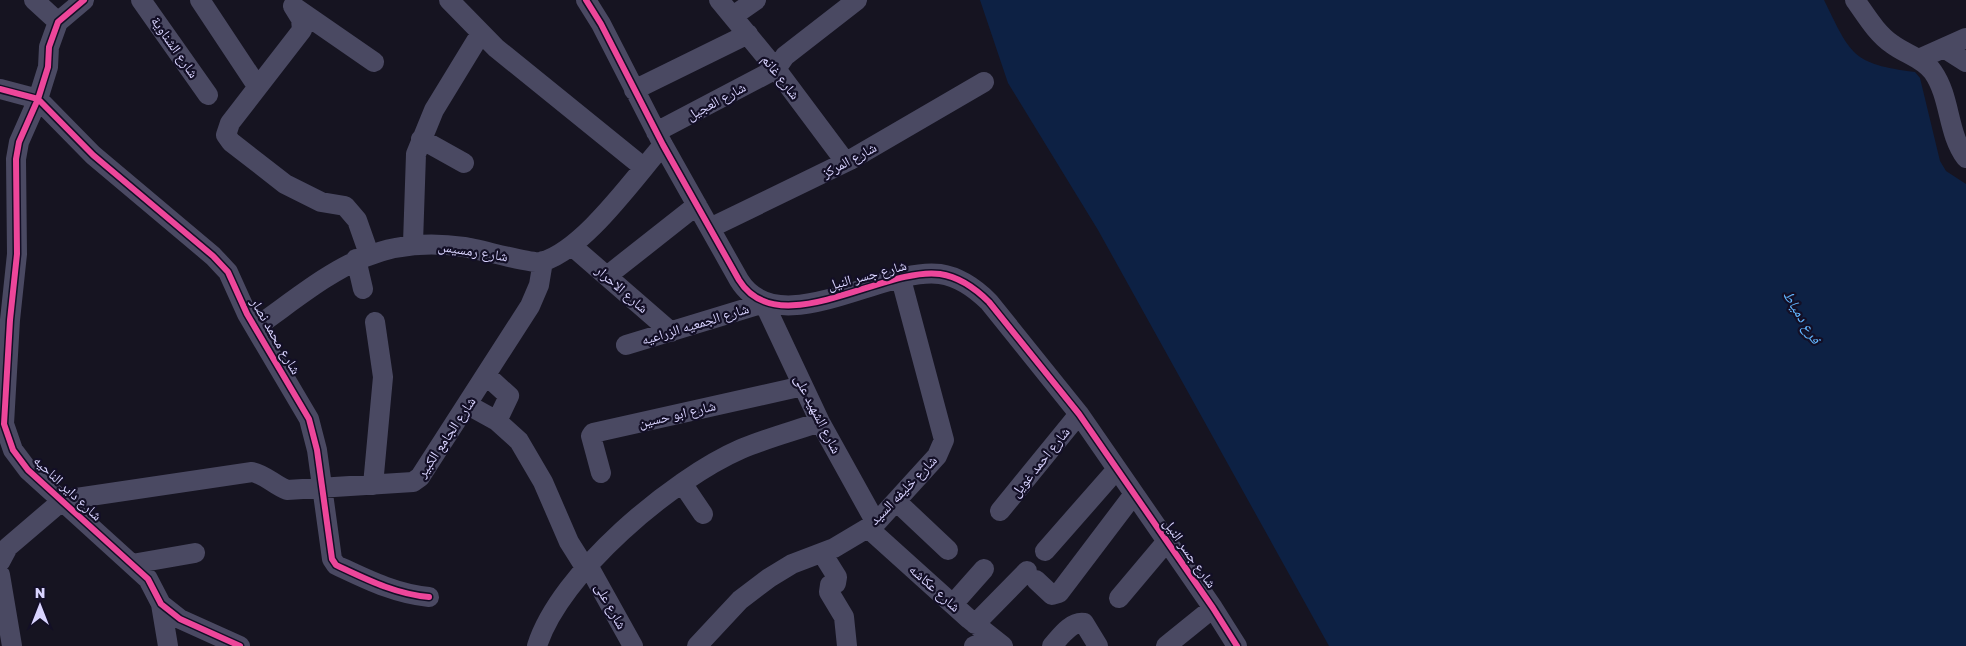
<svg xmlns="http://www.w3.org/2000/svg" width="1966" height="646" font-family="'Golos Text','Noto Naskh Arabic',sans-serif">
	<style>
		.water { fill: #0d2144 }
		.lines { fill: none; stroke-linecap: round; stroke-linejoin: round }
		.minor { stroke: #4a4962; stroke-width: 20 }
		.cycleway-casing { stroke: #130f26; stroke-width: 9 }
		.cycleway { stroke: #ed469a; stroke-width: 6 }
		.labels { text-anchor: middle; stroke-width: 4.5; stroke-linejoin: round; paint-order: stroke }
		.street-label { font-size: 14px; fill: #d9d4ff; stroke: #130f26 }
		.water-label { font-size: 15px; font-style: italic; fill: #62b6ff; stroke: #130f26 }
	</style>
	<rect width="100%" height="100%" fill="#161421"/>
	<path class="water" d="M980,0H1824C1851,55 1852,64 1915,72L1920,78L1940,161L1946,171L1966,184V646H1329L1098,230L1008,83Z"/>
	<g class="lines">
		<path class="minor" d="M34,0L58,22
			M84,0L58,22L49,47L48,67L38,99L19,142L16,159L17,254L10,320L4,424L13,450L28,470L148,579L161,604L180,619L240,646
			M141,0L208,95
			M200,0L257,86
			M449,0L496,48L643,167
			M586,0L601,24L663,145L739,280C778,344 884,266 940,274C960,277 975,288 989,302L1079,414L1213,608L1237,646
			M719,0L776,69L841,156
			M1855,0C1866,15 1876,33 1892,44C1905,54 1923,58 1933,72C1951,98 1947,133 1966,158
			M293,6L301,19L302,30L230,123L226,135L231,142L285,184L321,202L345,206L357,220L369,254
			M293,6L374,62
			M733,16L756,0
			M1944,48L1966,62
			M1919,59L1966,38
			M0,89L38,99L93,155L213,256L228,272L247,314L309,419L317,450L332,559L336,565C366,579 395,594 429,597
			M634,90L748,34
			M656,132L776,69L785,56L857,0
			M421,139L464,163
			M710,228L850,160L984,82
			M413,243L416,154L434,110L481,33
			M572,246L671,332
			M356,259L363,289
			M607,276L697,205
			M256,327C327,277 371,233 464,247C479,249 531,264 541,262C583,251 634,178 663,145
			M626,345L764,303L820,422L876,523
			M487,376L509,396L497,421
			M468,405L497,421L519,441L543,482L569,542L586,569
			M601,473L591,436L593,433L803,386
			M682,483L703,514
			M373,485L383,377L375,322
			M896,501L948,550
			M1000,511L1079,414
			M868,528L969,619L1003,646
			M1045,551L1117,469
			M822,553L837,577L836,583L830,585L829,592L844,617L847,646
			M0,562L8,547L63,500L252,472C266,475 274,485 287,490L413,482L420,477L530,306L539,285L543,261
			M132,564L195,553
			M589,567L633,646
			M0,575L12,646
			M1036,580L1052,595L1059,593L1134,494
			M1119,598L1167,541
			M161,604L168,646
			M953,604L984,569
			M975,624L1027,571
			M537,646C560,573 672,479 741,449C767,438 794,431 820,422
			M697,646L740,600L769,578L792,564L834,548L876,523L937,456L944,440L901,279
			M974,646L994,639
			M1052,646C1060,637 1071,621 1084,623L1098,646
			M1166,646L1213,608"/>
		<defs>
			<path id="cycleway" d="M84,0L58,22L49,47L48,67L38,99L19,142L16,159L17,254L10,320L4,424L13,450L28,470L148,579L161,604L180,619L240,646
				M586,0L601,24L663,145L739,280C778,344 884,266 940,274C960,277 975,288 989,302L1079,414L1213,608L1237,646
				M0,89L38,99L93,155L213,256L228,272L247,314L309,419L317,450L332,559L336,565C366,579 395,594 429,597"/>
		</defs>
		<use href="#cycleway" class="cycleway-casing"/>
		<use href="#cycleway" class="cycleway"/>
	</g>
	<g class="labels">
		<g class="street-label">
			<text transform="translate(175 47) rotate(55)" y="5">شارع الشناوية</text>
			<text transform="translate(781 77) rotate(52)" y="5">شارع غانم</text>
			<text transform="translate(716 101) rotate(-28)" y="5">شارع العجيل</text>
			<text transform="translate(849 160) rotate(-28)" y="5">شارع المركز</text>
			<text transform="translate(473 251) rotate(9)" y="5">شارع رمسيس</text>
			<text transform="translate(867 275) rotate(-15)" y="5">شارع جسر النيل</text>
			<text transform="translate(622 289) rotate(41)" y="5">شارع الاحرار</text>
			<text transform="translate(695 324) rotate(-17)" y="5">شارع الجمعيه الزراعيه</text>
			<text transform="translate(276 336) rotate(60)" y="5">شارع محمد نصار</text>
			<text transform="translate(677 414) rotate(-13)" y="5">شارع ابو حسين</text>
			<text transform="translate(818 414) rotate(63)" y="5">شارع الشهيد على</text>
			<text transform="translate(446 437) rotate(-56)" y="5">شارع الجامع الكبير</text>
			<text transform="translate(1040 462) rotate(-51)" y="5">شارع احمد غويل</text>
			<text transform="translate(68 488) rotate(43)" y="5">شارع داير الناحيه</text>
			<text transform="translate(903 490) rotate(-46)" y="5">شارع خليفه السيد</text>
			<text transform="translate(1190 553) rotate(55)" y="5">شارع جسر النيل</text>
			<text transform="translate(935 588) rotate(42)" y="5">شارع عكاشه</text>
			<text transform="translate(611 606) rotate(61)" y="5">شارع على</text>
		</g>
		<g class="water-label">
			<text transform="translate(1802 317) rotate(59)" y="5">فرع دمياط</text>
		</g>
	</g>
	<g transform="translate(40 606)" stroke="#130f26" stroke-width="4" paint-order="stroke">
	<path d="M0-4L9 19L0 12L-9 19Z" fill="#d9d4ff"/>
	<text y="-8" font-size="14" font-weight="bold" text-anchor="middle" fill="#d9d4ff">N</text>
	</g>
</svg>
